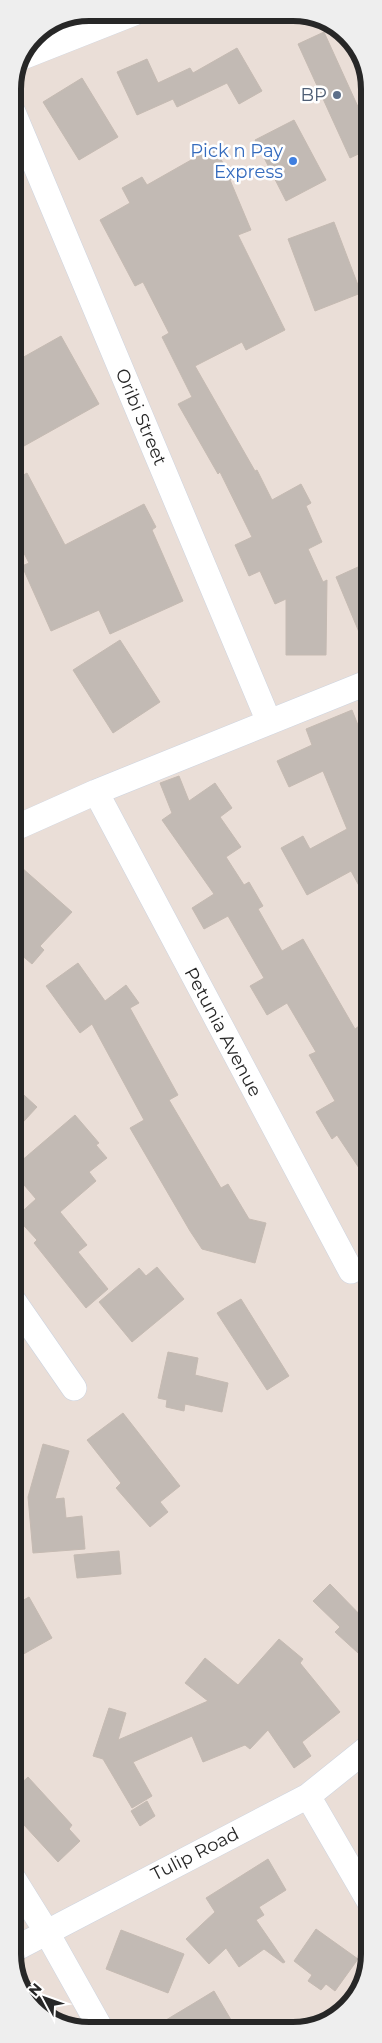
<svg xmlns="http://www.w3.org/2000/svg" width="382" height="2043" font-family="Montserrat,sans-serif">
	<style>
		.building { fill: #c2bab4; stroke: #c5bab2 }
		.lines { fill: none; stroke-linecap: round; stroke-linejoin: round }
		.minor-casing { stroke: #cdd4e0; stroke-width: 26 }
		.minor { stroke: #fff; stroke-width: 25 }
		.service-dot { fill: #5c6f8a; stroke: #fff; stroke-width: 2 }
		.shop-dot { fill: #3f7fe0; stroke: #fff; stroke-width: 2 }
		.labels { text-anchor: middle; stroke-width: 5; stroke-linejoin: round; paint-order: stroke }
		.service-label { font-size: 18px; fill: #4e5e75; stroke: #fff; text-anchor: end }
		.shop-label { font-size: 18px; fill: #366cbe; stroke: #fff; text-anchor: end }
		.street-label { font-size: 18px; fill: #272727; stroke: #fff }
		.rim { fill: none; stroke: #272727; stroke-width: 6 }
	</style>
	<rect width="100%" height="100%" fill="#eaded7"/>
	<path class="building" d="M324,32L369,131V149L350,158L298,44Z
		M237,48L262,91L239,104L227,83L177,107L173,99L137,115L117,72L147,59L158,83L190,68L193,73Z
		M82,78L118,137L79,160L43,102Z
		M294,120L326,180L286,201L255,140Z
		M214,147L232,179L230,180L251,230L238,235L285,330L246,350L242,342L195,366L255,471L257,470L272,500L301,484L311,503L306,506L322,542L308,549L323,582L327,580L326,655H286V599L275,604L260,571L249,576L235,545L252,537L220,472L218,474L178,404L192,397L162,337L169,333L143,282L135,286L100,220L130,203L122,188L142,177L147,185Z
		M334,222L361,293L315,311L288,239Z
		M61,336L99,404L24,446L13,427V363Z
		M27,473L65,545L144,504L156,527L152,530L183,601L110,634L99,610L51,631L22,566L29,563L13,532V481Z
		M369,562V656L336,577Z
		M120,640L160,702L113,733L73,670Z
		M352,710L369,753V904L351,871L307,895L281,848L303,836L310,849L347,829L323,771L289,787L277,761L312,745L306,729Z
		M179,776L189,801L215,783L232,808L220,817L241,847L226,857L244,885L249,882L263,906L258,909L282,951L303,939L355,1029L359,1026L369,1043V1183L337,1135L332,1139L316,1112L335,1101L309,1055L316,1052L287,1003L267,1015L250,986L264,978L228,916L204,929L192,908L214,894L162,820L172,813L160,783Z
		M13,860L72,912L40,946L44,950L32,964L13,948V940L22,929L13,920Z
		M78,963L105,1001L126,985L139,1003L130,1008L178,1095L169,1100L221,1188L228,1184L249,1219L266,1223L255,1263L202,1249L190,1231L130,1128L144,1120L92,1024L80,1033L46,986Z
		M13,1085L37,1107L13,1133Z
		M75,1115L99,1143L96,1145L107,1158L89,1172L96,1181L60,1212L87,1245L78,1252L108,1289L86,1308L34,1243L37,1240L16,1217L36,1199L13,1172V1168Z
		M157,1267L184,1299L132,1342L99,1302L139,1268L146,1276Z
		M241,1299L289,1376L267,1390L217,1313Z
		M168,1352L198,1358L195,1375L228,1383L222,1412L185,1404L184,1411L166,1407L167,1400L158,1398Z
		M123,1413L180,1486L160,1502L168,1512L150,1527L116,1488L121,1483L87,1440Z
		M43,1444L69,1451L55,1499L64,1498L66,1518L82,1516L85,1549L33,1553L28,1497Z
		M119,1551L121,1574L77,1578L74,1555Z
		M330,1584L369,1624V1663L335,1632L340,1627L313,1601Z
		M29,1597L52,1638L20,1656L13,1643V1606Z
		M279,1639L303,1659L300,1663L340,1712L302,1742L311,1756L294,1768L268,1730L250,1749L245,1745L203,1762L192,1736L133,1762L152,1796L132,1808L103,1759L93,1756L109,1708L126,1713L118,1740L208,1701L185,1683L205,1658L238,1685Z
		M28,1777L72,1825L69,1829L80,1841L58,1862L13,1813V1791Z
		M147,1801L155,1816L140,1826L131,1811Z
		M268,1859L286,1890L259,1907L264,1915L256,1920L285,1962L283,1963L264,1949L239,1967L226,1948L209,1964L186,1939L215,1912L206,1898Z
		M316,1929L358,1959L335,1991L326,1984L321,1990L308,1981L312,1975L294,1961Z
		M121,1930L184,1954L168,1993L106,1969Z
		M214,1991L237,2030L151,2029L191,2005Z"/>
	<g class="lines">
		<defs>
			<path id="minor" d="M25,56L134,13
				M13,112L269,722
				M96,792L351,1271
				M13,829L96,792L369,682
				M13,1300L74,1388
				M308,1796L369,1901
				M13,1878L46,1931L101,2029
				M13,1950L308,1796L369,1747"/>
		</defs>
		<use href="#minor" class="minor-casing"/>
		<use href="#minor" class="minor"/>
	</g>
	<circle class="service-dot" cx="337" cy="95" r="5"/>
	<circle class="shop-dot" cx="293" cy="161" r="5"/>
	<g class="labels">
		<g class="service-label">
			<text x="327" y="101">BP</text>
		</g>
		<g class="shop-label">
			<text x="283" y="157">Pick n Pay<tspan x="283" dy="21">Express</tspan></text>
		</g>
		<g class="street-label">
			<text transform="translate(141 417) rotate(67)" y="6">Oribi Street</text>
			<text transform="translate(223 1032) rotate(62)" y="6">Petunia Avenue</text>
			<text transform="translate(195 1854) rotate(-27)" y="6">Tulip Road</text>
		</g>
	</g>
	<path d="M0 0H382V2043H0ZM89 21H293A68 68 0 0 1 361 89V1954A68 68 0 0 1 293 2022H89A68 68 0 0 1 21 1954V89A68 68 0 0 1 89 21Z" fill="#eee" fill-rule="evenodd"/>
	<path class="rim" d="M89 21H293A68 68 0 0 1 361 89V1954A68 68 0 0 1 293 2022H89A68 68 0 0 1 21 1954V89A68 68 0 0 1 89 21Z"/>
	<g transform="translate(45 1998) rotate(311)" stroke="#ffffff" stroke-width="4" paint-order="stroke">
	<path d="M0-4L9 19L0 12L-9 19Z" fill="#272727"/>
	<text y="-8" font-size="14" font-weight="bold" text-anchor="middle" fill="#272727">N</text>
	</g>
</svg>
